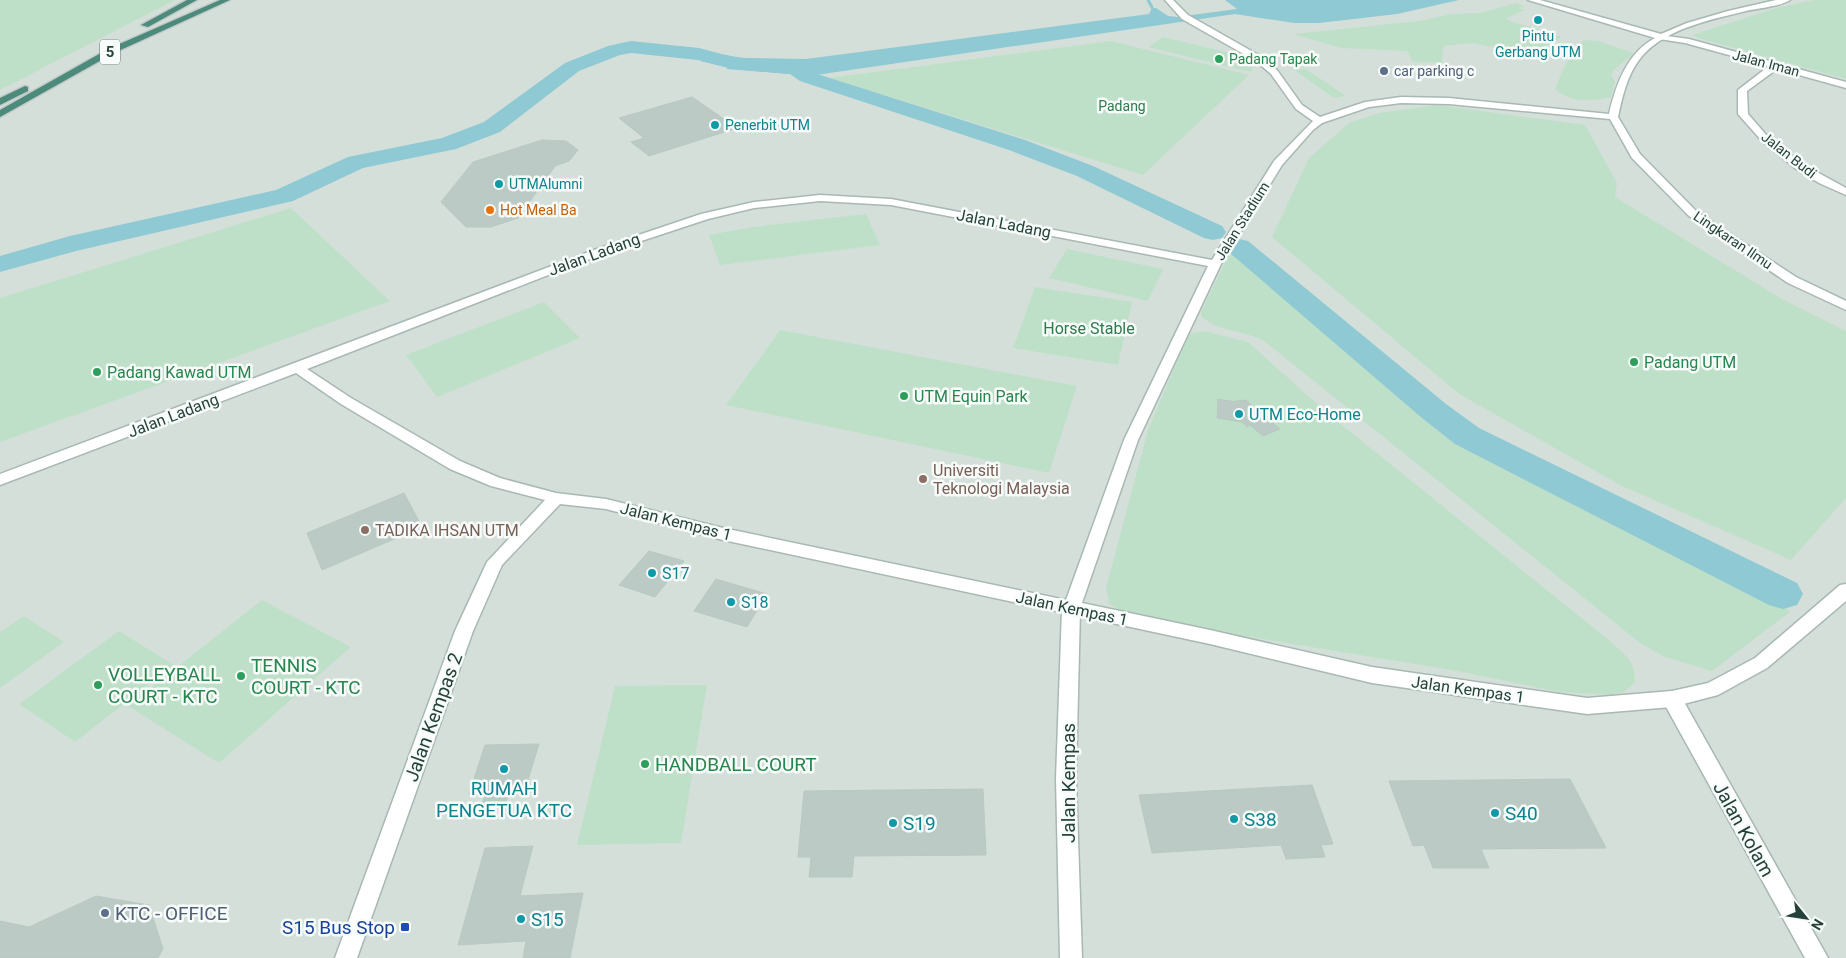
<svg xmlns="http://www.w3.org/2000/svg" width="1846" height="958" font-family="Roboto,sans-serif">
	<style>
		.built { fill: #d4dfda }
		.green { fill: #bfe0c8 }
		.water { fill: #8ec9d4 }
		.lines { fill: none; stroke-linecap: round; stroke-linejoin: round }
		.stream { stroke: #8ec9d4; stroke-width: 3 }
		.river { fill: #8ec9d4; fill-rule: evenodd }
		.building { fill: #bbcac4; stroke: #b8c9c2 }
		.minor-casing { stroke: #a8b8b2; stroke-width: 3 }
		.tertiary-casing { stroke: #a8b8b2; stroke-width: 3 }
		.trunk-casing { stroke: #c2cac8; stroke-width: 3 }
		.minor { fill: #fff; fill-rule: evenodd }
		.tertiary { fill: #fff; fill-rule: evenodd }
		.trunk { fill: #4c8a7c; fill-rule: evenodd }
		.culture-dot { fill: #0f9aa8; stroke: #f7fbf9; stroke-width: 2 }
		.leisure-dot { fill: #2e9e5b; stroke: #f7fbf9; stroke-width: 2 }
		.service-dot { fill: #5c6f8a; stroke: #f7fbf9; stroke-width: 2 }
		.food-dot { fill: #e8710a; stroke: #f7fbf9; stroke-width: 2 }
		.education-dot { fill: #8d6e63; stroke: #f7fbf9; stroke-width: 2 }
		.transit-dot { fill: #1a4fb4; stroke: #f7fbf9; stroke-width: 2 }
		.labels { text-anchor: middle; stroke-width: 5; stroke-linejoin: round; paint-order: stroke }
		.far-culture-label { font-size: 14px; fill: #0d838f; stroke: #f7fbf9; text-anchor: start }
		.far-leisure-label { font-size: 14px; fill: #27864d; stroke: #f7fbf9; text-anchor: start }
		.far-street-label { font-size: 14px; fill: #24423a; stroke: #f7fbf9 }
		.far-service-label { font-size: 14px; fill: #4e5e75; stroke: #f7fbf9; text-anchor: start }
		.far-park-label { font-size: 14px; fill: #2d7a4b; stroke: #f7fbf9 }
		.far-food-label { font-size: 14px; fill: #c56008; stroke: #f7fbf9; text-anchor: start }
		.shield { fill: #f7fbf9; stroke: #637a73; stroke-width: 1 }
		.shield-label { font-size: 15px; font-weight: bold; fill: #24423a }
		.street-label { font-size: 16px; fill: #24423a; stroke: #f7fbf9 }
		.park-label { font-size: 16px; fill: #2d7a4b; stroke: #f7fbf9 }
		.leisure-label { font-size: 16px; fill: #27864d; stroke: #f7fbf9; text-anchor: start }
		.culture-label { font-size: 16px; fill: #0d838f; stroke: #f7fbf9; text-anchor: start }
		.education-label { font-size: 16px; fill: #785e54; stroke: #f7fbf9; text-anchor: start }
		.near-leisure-label { font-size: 19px; fill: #27864d; stroke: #f7fbf9; text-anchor: start }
		.near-street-label { font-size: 19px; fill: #24423a; stroke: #f7fbf9 }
		.near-culture-label { font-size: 19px; fill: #0d838f; stroke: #f7fbf9; text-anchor: start }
		.near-service-label { font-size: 19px; fill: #4e5e75; stroke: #f7fbf9; text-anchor: start }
		.near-transit-label { font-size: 19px; fill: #164399; stroke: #f7fbf9; text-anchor: end }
	</style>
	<rect width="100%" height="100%" fill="#e6efeb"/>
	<path class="built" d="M0,0H1846V958H0Z"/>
	<path class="green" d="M0,0H175L0,90Z
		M1814,0H1846V79L1698,38L1692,35L1776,8Z
		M1516,3L1525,6L1519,8L1525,10L1505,19L1562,37L1541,49L1550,57C1544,62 1538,60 1531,58L1532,55L1473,43L1443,46L1442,63L1413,62L1407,51L1341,48L1293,34L1419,21L1452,14L1480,13Z
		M1163,37L1230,53L1254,64L1251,72L1148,47Z
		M1583,40L1598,41L1634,53L1614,70L1611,75L1615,81L1611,97C1592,101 1571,104 1555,89L1564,67Z
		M1111,41L1249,75L1143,175L829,78Z
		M1306,69L1346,96L1334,98L1294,70Z
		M1437,105L1585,125L1617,183L1615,197L1782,299L1846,331V498L1791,560L1622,486L1459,394L1272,237L1309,158L1349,123L1379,113Z
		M291,208L390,301L0,442V298Z
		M866,214L880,245L720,265L709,235L752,227Z
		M1233,246L1333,333L1465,441L1778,598L1790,612L1712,671L1665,657L1640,643L1264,341C1244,330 1219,332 1202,317L1201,312Z
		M1067,249L1163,269V270L1148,301L1049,278Z
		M1035,287L1132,302L1118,365L1013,348Z
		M544,302L580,338L437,397L406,355Z
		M780,330L1077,386L1049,473L726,405Z
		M1204,331L1248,342L1332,417L1610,641C1625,655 1635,660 1635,682L1624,692L1611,695L1560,692L1457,671L1245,636L1119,610L1109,604L1106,588L1148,430L1187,338L1190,334Z
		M262,600L351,647L219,763L128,706Z
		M24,616L64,642L0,688V632Z
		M119,631L174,665L75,742L19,704Z
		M707,685L681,843L577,845L615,686Z"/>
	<path class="water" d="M1225,0H1459L1397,14L1319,23H1294L1235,14L816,75L789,74L727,69V67L700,61L715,53L742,58L806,59L1149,14L1152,8H1156L1168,16L1177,17L1237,9Z"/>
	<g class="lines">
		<path class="stream" d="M1148,0L1155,13"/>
		<path class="river" d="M631,41L699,48L733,57L795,62L802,64L814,73L1025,140L1093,166L1222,226L1226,232L1222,238L1213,240L1204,238L1077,176L1009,150L800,81L790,74L732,69L698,60L631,53L620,55L579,71L500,132L456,149L363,168L293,201L76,251L0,272V256L70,236L276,190L348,157L442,138L484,122L565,63L608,46Z
			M1239,239L1248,241L1446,404L1479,428L1797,583L1803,594L1797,605L1783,609L1769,605L1455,444L1422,418L1230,253L1226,247L1230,241Z"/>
	</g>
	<path class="building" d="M692,97L737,128L649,156L631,142L644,138L619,118Z
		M542,140L566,141L578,150L569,161L555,166L518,218L491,227H466L441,202L473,162Z
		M1218,399L1236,402V401L1246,400L1280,429L1263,436L1250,425L1247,427L1242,422L1217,418Z
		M404,493L422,527L322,570L307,533Z
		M649,551L684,561L655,597L619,585Z
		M716,579L767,594L747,627L694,611Z
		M539,744L524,793L509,794L505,805L482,806L485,793L469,794L485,745Z
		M1570,779L1606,848L1481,849L1489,868H1433L1424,845L1413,846L1389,781Z
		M1312,785L1333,844L1321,845L1325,857L1286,859L1281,845L1152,853L1139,795Z
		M983,789L986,855L854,856L852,877H809L811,857H798L804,791Z
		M533,846L520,896L583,893L570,958H523L526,941L458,945L485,848Z
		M96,896L149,905L163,949L158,958H0V921L29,927Z"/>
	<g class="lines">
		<defs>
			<path id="minor" d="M1659,35L1689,39L1846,82V88L1777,69L1747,91L1748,114L1768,137L1804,165L1846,188V195L1819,183L1796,169L1762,141L1738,114V90L1769,66L1685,43L1659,39Z
				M1071,602L1077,604L1080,609L1076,779L1082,958H1060L1056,779L1062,609L1065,604Z
				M1672,691L1679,693L1828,958H1805L1665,705L1663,699L1665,693Z"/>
			<path id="tertiary" d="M1165,0H1173L1188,15L1262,57L1277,70L1302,105L1320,117L1365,102L1401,97L1449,98L1609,114C1616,84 1627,53 1655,38L1528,0H1540L1661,34L1687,23L1728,11L1776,0H1790C1779,7 1759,8 1746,11C1710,20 1662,29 1639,60C1627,76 1622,98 1618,117L1640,154L1697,212L1796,277L1846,301V310L1788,283L1689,216L1632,158L1610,119L1449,104L1401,103L1369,107L1322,123L1313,130L1282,165L1221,264L1138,440L1082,603L1210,630L1372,667L1587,698L1672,691L1708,683L1755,658L1840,585L1846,584V601L1767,668L1718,695L1672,707L1587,714L1372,683L1210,644L723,540L606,509L560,504L502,565L473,631L357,958H335L455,631L487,562L545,500L491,486L450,469L341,404L296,373L0,485V474L594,250L701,214L754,202L820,195L891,199L1212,260L1274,161L1313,121L1296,109L1271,74L1256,61L1182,19ZM820,201L891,205L1208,266L1124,440L1066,600L723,528L606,499L556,493L500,478L460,461L351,398L307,369L602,254L708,219L754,208Z"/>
			<path id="trunk" d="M187,0H197L148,27L141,25Z
				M220,0H230L114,53L0,117V110L108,49Z
				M25,86L28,87V91L0,105V98Z"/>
		</defs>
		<use href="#minor" class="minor-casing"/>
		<use href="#tertiary" class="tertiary-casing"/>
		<use href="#trunk" class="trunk-casing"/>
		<use href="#minor" class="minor"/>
		<use href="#tertiary" class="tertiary"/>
		<use href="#trunk" class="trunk"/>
	</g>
	<g class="culture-dot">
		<circle cx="1538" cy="20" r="5"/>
		<circle cx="715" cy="125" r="5"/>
		<circle cx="499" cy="184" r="5"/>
		<circle cx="1239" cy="414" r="5"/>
		<circle cx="652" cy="573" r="5"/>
		<circle cx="731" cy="602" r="5"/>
		<circle cx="504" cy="769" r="5"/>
		<circle cx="1495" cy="813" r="5"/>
		<circle cx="1234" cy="819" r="5"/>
		<circle cx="893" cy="823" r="5"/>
		<circle cx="521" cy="919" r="5"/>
	</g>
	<g class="leisure-dot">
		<circle cx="1219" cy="59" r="5"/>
		<circle cx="1634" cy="362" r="5"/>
		<circle cx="97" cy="372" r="5"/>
		<circle cx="904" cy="396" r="5"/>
		<circle cx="241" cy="676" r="5"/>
		<circle cx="98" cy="685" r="5"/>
		<circle cx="645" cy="764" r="5"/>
	</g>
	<g class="service-dot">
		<circle cx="1384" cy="71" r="5"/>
		<circle cx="105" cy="913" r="5"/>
	</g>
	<circle class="food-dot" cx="490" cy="210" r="5"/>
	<g class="education-dot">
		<circle cx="923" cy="479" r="5"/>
		<circle cx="365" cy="530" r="5"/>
	</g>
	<rect class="transit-dot" x="400" y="922" width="10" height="10" rx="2.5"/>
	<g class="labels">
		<g class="far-culture-label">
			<text x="1538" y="41" text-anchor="middle">Pintu<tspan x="1538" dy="16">Gerbang UTM</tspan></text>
			<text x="725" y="130">Penerbit UTM</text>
			<text x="509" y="189">UTMAlumni</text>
		</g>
		<g class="far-leisure-label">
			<text x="1229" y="64">Padang Tapak</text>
		</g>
		<g class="far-street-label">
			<text transform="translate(1766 63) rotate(15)" y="5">Jalan Iman</text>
			<text transform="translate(1789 155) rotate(38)" y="5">Jalan Budi</text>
			<text transform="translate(1242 221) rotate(-58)" y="5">Jalan Stadium</text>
			<text transform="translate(1733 240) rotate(34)" y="5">Lingkaran Ilmu</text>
		</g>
		<g class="far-service-label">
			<text x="1394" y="76">car parking c</text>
		</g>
		<g class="far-park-label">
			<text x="1122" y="111">Padang</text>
		</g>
		<g class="far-food-label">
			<text x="500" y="215">Hot Meal Ba</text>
		</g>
		<rect class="shield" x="100" y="39.5" width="20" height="25" rx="4"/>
		<g class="shield-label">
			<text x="110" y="57">5</text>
		</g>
		<g class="street-label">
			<text transform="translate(1004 223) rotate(11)" y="6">Jalan Ladang</text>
			<text transform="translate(594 254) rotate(-20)" y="6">Jalan Ladang</text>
			<text transform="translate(173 415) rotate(-21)" y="6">Jalan Ladang</text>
			<text transform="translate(676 521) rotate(14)" y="6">Jalan Kempas 1</text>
			<text transform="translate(1072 608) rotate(12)" y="6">Jalan Kempas 1</text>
			<text transform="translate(1468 689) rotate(8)" y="6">Jalan Kempas 1</text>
		</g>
		<g class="park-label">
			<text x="1089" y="334">Horse Stable</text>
		</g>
		<g class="leisure-label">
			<text x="1644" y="368">Padang UTM</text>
			<text x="107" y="378">Padang Kawad UTM</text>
			<text x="914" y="402">UTM Equin Park</text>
		</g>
		<g class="culture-label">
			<text x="1249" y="420">UTM Eco-Home</text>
			<text x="662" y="579">S17</text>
			<text x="741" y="608">S18</text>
		</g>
		<g class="education-label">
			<text x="933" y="476">Universiti<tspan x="933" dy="18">Teknologi Malaysia</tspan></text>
			<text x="375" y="536">TADIKA IHSAN UTM</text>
		</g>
		<g class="near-leisure-label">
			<text x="251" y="672">TENNIS<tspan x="251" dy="22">COURT - KTC</tspan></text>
			<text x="108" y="681">VOLLEYBALL<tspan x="108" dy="22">COURT - KTC</tspan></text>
			<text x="655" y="771">HANDBALL COURT</text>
		</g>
		<g class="near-street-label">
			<text transform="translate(433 717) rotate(-70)" y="7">Jalan Kempas 2</text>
			<text transform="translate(1068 783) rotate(-90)" y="7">Jalan Kempas</text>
			<text transform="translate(1744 829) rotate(61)" y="7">Jalan Kolam</text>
		</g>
		<g class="near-culture-label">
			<text x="504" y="795" text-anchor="middle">RUMAH<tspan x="504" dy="22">PENGETUA KTC</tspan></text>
			<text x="1505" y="820">S40</text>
			<text x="1244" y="826">S38</text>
			<text x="903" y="830">S19</text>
			<text x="531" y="926">S15</text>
		</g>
		<g class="near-service-label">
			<text x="115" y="920">KTC - OFFICE</text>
		</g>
		<g class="near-transit-label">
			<text x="395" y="934">S15 Bus Stop</text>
		</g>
	</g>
	<g transform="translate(1806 918) rotate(120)" stroke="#f7fbf9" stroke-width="4" paint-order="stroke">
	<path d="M0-4L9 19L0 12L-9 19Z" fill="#24423a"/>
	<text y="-8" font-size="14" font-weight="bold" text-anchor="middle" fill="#24423a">N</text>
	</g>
</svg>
